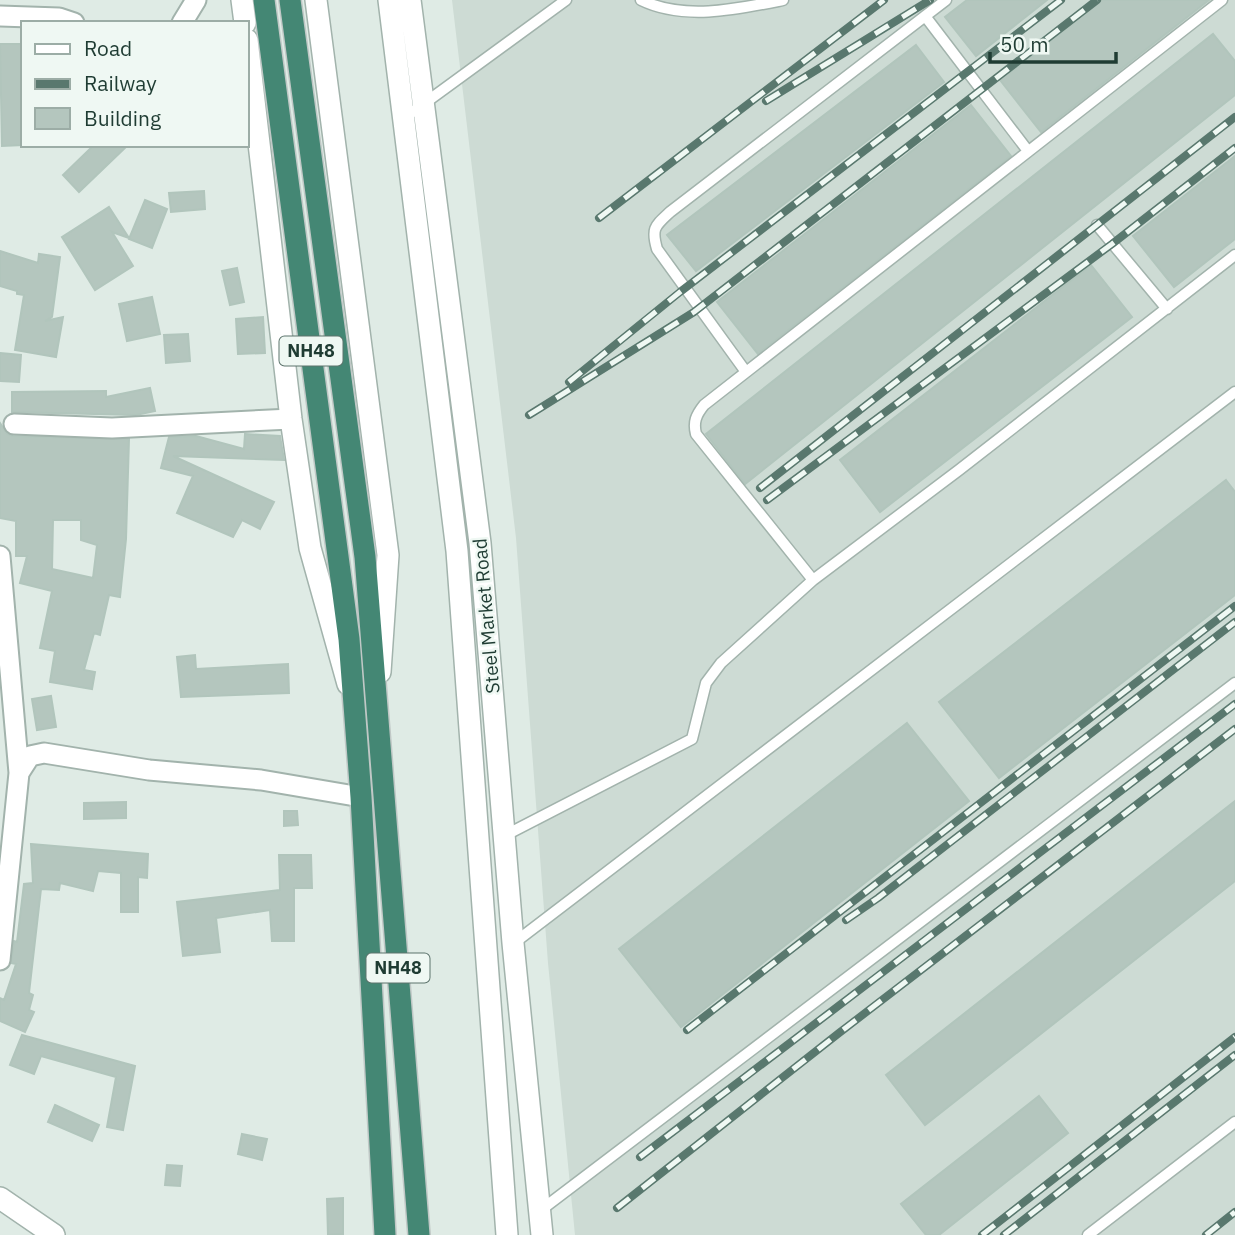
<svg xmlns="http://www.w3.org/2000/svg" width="1235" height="1235" font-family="'IBM Plex Sans',sans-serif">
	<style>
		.built { fill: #cddbd4 }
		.building { fill: #b4c6be; stroke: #b1c5bc; stroke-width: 2; fill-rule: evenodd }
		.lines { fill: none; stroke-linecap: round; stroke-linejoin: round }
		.service-casing { stroke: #a2b3ac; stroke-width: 13 }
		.minor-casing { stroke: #a2b3ac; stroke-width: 23 }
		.tertiary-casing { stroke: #a2b3ac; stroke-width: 24 }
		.trunk-casing { stroke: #c0c8c6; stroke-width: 24 }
		.service { stroke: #fff; stroke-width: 10 }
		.minor { stroke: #fff; stroke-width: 19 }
		.tertiary { stroke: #fff; stroke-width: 21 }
		.trunk { stroke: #448774; stroke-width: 21 }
		.rail-casing { stroke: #59786e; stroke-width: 8 }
		.rail { stroke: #eff8f3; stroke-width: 5; stroke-dasharray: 16; stroke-linecap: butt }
		.labels { text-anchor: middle; stroke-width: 5; stroke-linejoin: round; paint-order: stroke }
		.shield { fill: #eff8f3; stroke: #5d746d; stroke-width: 2 }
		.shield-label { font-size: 18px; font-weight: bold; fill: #1f3c33 }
		.street-label { font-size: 19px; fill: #1f3c33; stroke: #eff8f3 }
	</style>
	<rect width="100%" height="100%" fill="#dfebe5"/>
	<path class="built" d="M452,0H1235V1235H575L548,963L516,538Z"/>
	<path class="building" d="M967,0H1047L976,56L945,17Z
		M1102,0H1209L1041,132L1000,80Z
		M1213,34L1235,61V95L745,484L706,434Z
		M0,44H23V145L2,146Z
		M916,45L944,82L696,271L667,235Z
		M971,105L1011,156L758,354L717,302Z
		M94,145H128L79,192L63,175Z
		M1235,156V239L1174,287L1133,236Z
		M204,191L205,209L171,212L169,193Z
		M145,200L167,209L152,248L129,239Z
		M109,207L129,238L112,232L133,266L95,290L62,237Z
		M0,251L38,263L39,254L60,257L52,317L45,321L63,317L56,357L15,350L24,295L17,294V291L0,286Z
		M1091,265L1132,317L880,512L840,460Z
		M237,268L244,302L230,305L222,271Z
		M152,297L160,334L127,341L119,304Z
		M263,317L265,353L238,354L236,319Z
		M188,334L190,361L166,363L164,335Z
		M0,353L21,355L19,382L0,381Z
		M150,388L155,411L136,415L12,412V392L106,391V397Z
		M0,423L7,434L13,436L129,439L126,539L120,597L109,595L100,635L94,633L84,670L95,672L92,689L50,682L55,651L40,648L52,591L20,583L27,556H16V521L0,518ZM53,520H81V540L97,545L93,578L52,569Z
		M245,434L280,436L284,460L173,456L274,502L260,529L242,520L233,537L177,513L193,476L161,468L169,437L196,436L244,449Z
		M1226,480L1235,492V595L999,778L939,702Z
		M195,655L196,669L288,664L289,693L181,697L177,657Z
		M51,696L56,727L37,730L32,699Z
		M907,723L969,801L681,1027L619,949Z
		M1235,801V881L925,1125L886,1075Z
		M126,802V818L84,819V803Z
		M284,811H297L298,825L284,826Z
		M31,844L148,854L147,878L138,877V912H121V873L98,871L93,891L60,883L59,890L41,889L29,993L33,995L29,1010L34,1012L25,1032L0,1021V998L4,1000L16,964L11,963L14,941L17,942L24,884L33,883Z
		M279,855H311L312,888H294V941H272L270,910L216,918L220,952L183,956L177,902L280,890Z
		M22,1035L135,1066L123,1130L107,1127L116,1077L41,1056L34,1074L10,1065Z
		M1039,1096L1068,1133L939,1235H926L901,1204Z
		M55,1105L99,1125L92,1141L48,1122Z
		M242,1134L267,1139L262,1160L238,1154Z
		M167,1165L182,1166L180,1186L165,1185Z
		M343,1198V1234L328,1235L327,1199Z"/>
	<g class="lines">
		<defs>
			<path id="service" d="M641,0C684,21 738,9 783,0
				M925,16L1028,151
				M403,119L566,0
				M1097,225L1167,309
				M746,372L657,249C651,228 655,226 670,212L946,0
				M813,580L696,434C693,422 696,415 704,405L1222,0
				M504,836L692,739L706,683L721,663L813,580L959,470L1235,255
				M514,943L1235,392
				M541,1210L1235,683
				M1088,1235L1235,1122"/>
			<path id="minor" d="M0,16L59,18L74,23
				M182,23L196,0
				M14,424L112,428L291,419
				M0,556L19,773
				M0,960L19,773L30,756L44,753L149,770L261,780L361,797"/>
			<path id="tertiary" d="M242,0L245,23
				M316,0L388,555L380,672
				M389,0L457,551L507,1235
				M410,0L480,543L513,943L542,1235
				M247,40L291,419L310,548L348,684
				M0,1198L54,1235"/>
			<path id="trunk" d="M264,0L349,639L361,797L385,1235
				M290,0L365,557L419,1235"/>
		</defs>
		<use href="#service" class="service-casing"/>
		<use href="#minor" class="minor-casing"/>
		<use href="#tertiary" class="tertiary-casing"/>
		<use href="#trunk" class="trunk-casing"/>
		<use href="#service" class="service"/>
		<use href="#minor" class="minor"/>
		<use href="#tertiary" class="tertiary"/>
		<use href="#trunk" class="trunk"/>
		<defs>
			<path id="rail" d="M766,101L930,0
				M599,218L884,0
				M569,382L680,292L1061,0
				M529,415L694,312L1097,0
				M760,488L1235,117
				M767,500L1112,244L1235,148
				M846,920L878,898L1235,622
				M687,1030L1235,606
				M640,1157L1235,704
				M617,1208L839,1033L1235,729
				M982,1235L1235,1037
				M1004,1235L1235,1055
				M1206,1235L1235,1212"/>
		</defs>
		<use href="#rail" class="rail-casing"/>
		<use href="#rail" class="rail"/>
	</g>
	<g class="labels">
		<g class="shield">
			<rect x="279.5" y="336.5" width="63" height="29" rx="5"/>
			<rect x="366.5" y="953.5" width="63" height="29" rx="5"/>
		</g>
		<g class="shield-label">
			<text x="311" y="357">NH48</text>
			<text x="398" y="974">NH48</text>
		</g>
		<g class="street-label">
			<text transform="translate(486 616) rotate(-95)" y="7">Steel Market Road</text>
		</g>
	</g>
	<rect x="21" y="21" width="228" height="126" fill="#eff8f3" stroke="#9cada6" stroke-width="2"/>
	<rect x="35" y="44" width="35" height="10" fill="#ffffff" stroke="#9cada6" stroke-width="2"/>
	<text x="84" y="56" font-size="21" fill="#1f3c33">Road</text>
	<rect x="35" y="79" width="35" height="10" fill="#59786e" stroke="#9cada6" stroke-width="2"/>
	<text x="84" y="91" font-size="21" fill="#1f3c33">Railway</text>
	<rect x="35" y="108" width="35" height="21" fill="#b4c6be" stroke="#9cada6" stroke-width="2"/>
	<text x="84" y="126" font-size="21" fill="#1f3c33">Building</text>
	<path d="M990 52v10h126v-10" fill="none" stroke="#1f3c33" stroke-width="3.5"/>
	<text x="1000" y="52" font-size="21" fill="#1f3c33" stroke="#eff8f3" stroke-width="5" paint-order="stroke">50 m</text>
</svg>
